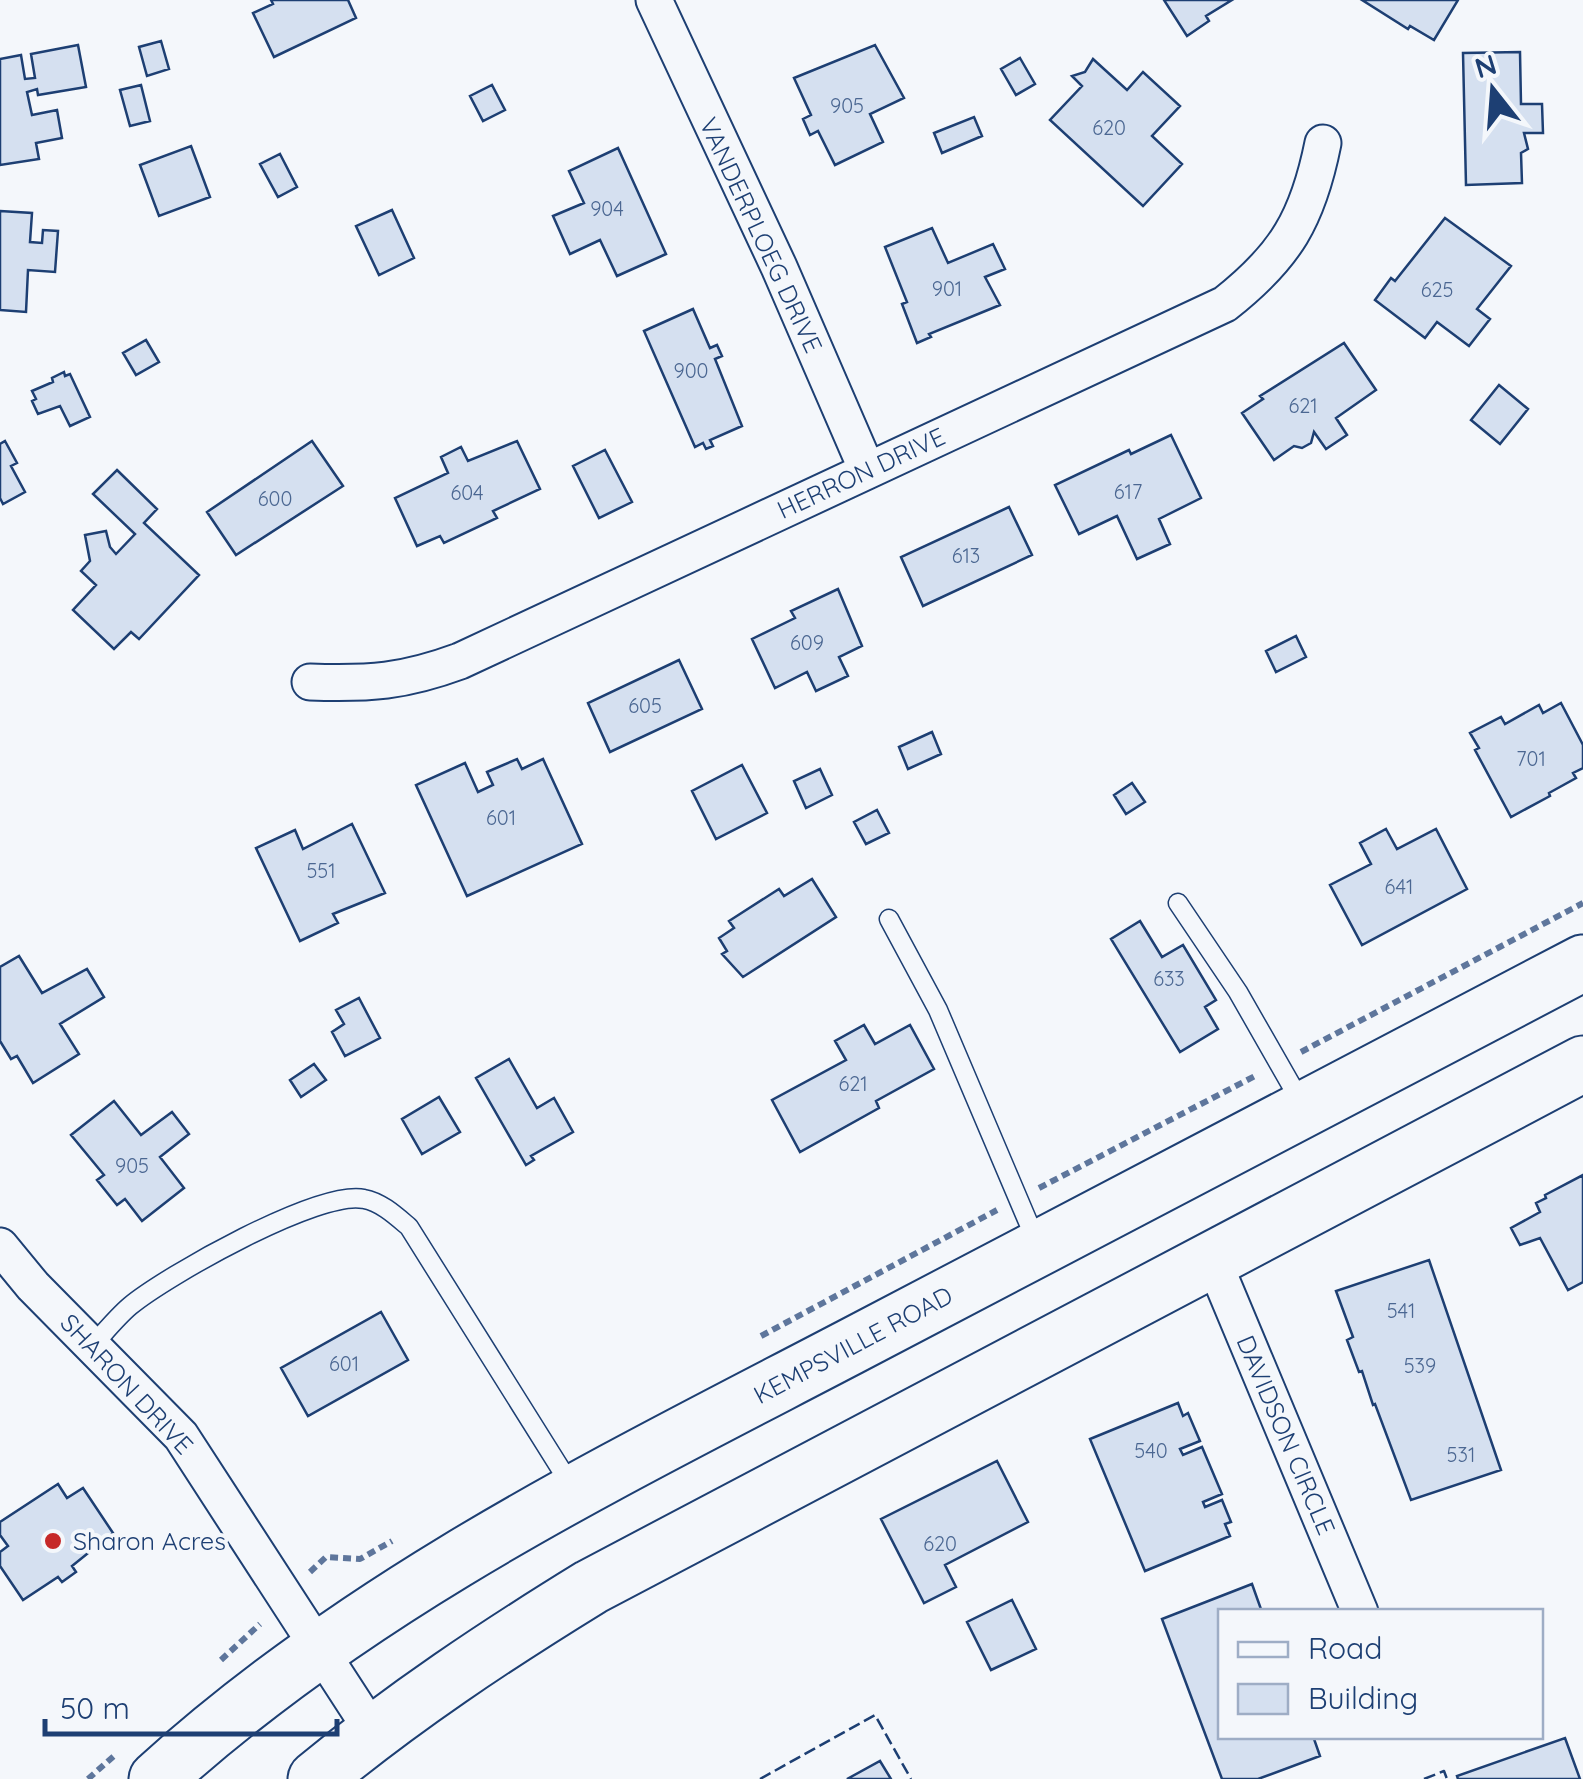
<svg xmlns="http://www.w3.org/2000/svg" width="1583" height="1779" font-family="Quicksand,sans-serif">
	<style>
		.building { fill: #d5e0f0; stroke: #1d3f73; stroke-width: 2.5 }
		.lines { fill: none; stroke-linecap: round; stroke-linejoin: round }
		.service-casing { stroke: #1d3f73; stroke-width: 21 }
		.minor-casing { stroke: #1d3f73; stroke-width: 39 }
		.primary-casing { stroke: #1d3f73; stroke-width: 59 }
		.path { stroke: #5e769c; stroke-width: 6; stroke-dasharray: 8 5; stroke-linecap: butt }
		.service { stroke: #f4f7fb; stroke-width: 18 }
		.minor { stroke: #f4f7fb; stroke-width: 35 }
		.primary { stroke: #f4f7fb; stroke-width: 55 }
		.fence { stroke: #1d3f73; stroke-width: 2.5; stroke-dasharray: 12 5; stroke-linecap: butt }
		.poi-dot { fill: #c62828; stroke: #f4f7fb; stroke-width: 4 }
		.labels { text-anchor: middle; stroke-width: 8; stroke-linejoin: round; paint-order: stroke }
		.number-label { font-size: 20px; fill: #4b6792 }
		.street-label { font-size: 25px; fill: #1d3f73; stroke: #f4f7fb }
		.poi-label { font-size: 25px; fill: #1d3f73; stroke: #f4f7fb; text-anchor: start }
	</style>
	<rect width="100%" height="100%" fill="#f4f7fb"/>
	<path class="building" d="M271,0H348L356,18L274,57L253,13L273,4Z
		M1164,0H1232L1206,16L1209,21L1187,36Z
		M1362,0H1458L1434,40L1410,26L1408,29Z
		M161,41L169,69L147,76L139,47Z
		M78,45L86,87L38,95L37,89L27,92L32,115L57,110L62,138L36,143L39,159L0,165V59L21,55L25,79L35,78L31,54Z
		M875,45L904,98L870,114L883,142L835,165L818,131L810,135L803,119L811,115L794,78Z
		M1520,52L1521,104H1542L1543,133H1524L1528,149L1521,153L1522,183L1466,185L1463,53Z
		M1020,58L1035,84L1016,95L1001,69Z
		M1093,59L1127,90L1143,72L1180,106L1152,136L1182,164L1143,206L1050,120L1082,86L1072,76L1085,72Z
		M141,85L150,121L130,126L120,90Z
		M492,85L505,110L483,121L470,96Z
		M974,117L982,136L942,153L934,133Z
		M191,146L210,197L159,216L140,165Z
		M618,148L666,254L617,276L600,240L570,254L553,216L584,203L569,171Z
		M280,154L297,187L278,197L260,164Z
		M392,210L414,258L379,275L356,226Z
		M0,211L32,213L30,242L42,243L43,230L58,231L55,272L28,270L26,312L0,310Z
		M1445,218L1511,266L1477,309L1490,319L1469,346L1437,322L1425,338L1375,300L1391,278L1395,281Z
		M932,228L948,263L993,244L1005,269L985,277L1000,305L929,334L931,337L917,343L902,304L907,302L885,247Z
		M693,309L710,348L717,345L722,356L715,359L742,426L710,440L713,446L706,449L703,443L695,447L644,331Z
		M146,340L159,362L136,375L123,353Z
		M1344,343L1376,390L1336,418L1347,435L1326,449L1314,432L1311,443L1302,448L1294,446L1274,460L1242,413L1263,399L1260,396Z
		M64,372L65,376L70,374L90,417L70,426L60,406L38,414L32,401L36,399L32,391L53,382L52,378Z
		M1499,385L1528,409L1500,444L1471,420Z
		M1171,435L1201,498L1159,519L1170,544L1137,559L1117,516L1079,534L1055,485L1129,450L1131,454Z
		M5,441L17,463L11,466L25,492L3,504L0,498V444Z
		M312,441L343,486L236,555L207,512Z
		M517,441L540,489L493,511L497,518L444,543L440,536L417,546L395,498L448,473L441,457L461,447L468,461Z
		M605,450L632,502L599,518L573,466Z
		M117,470L157,509L144,523L199,575L139,639L131,632L114,649L73,610L96,585L81,571L90,561L85,535L106,531L110,547L116,554L135,534L93,494Z
		M1009,507L1032,555L923,606L901,557Z
		M838,589L862,646L839,657L848,676L816,691L807,672L775,688L752,639L795,618L791,611Z
		M1296,636L1306,657L1276,672L1266,651Z
		M679,660L702,709L610,752L588,703Z
		M1561,703L1583,745V768L1573,773L1576,778L1549,793L1550,796L1511,817L1475,750L1479,748L1470,733L1501,717L1505,724L1539,705L1543,713Z
		M932,732L941,754L908,769L899,747Z
		M517,759L522,769L543,759L582,844L467,896L416,785L465,763L478,792L493,785L487,772Z
		M742,765L767,813L716,839L692,791Z
		M820,769L832,795L806,808L794,781Z
		M1132,783L1145,802L1126,814L1114,795Z
		M877,810L889,833L866,844L854,822Z
		M352,824L385,893L333,914L338,923L300,941L256,848L295,830L303,849Z
		M1386,829L1397,849L1436,829L1467,889L1362,945L1330,885L1371,864L1360,843Z
		M812,879L836,917L743,977L722,954L727,951L719,938L734,928L729,921L779,889L784,896Z
		M1140,921L1162,957L1183,945L1216,1000L1205,1007L1218,1029L1180,1052L1111,939Z
		M19,956L42,993L87,969L104,997L60,1024L79,1054L33,1083L17,1056L11,1059L0,1041V967Z
		M359,998L380,1038L345,1056L332,1032L344,1024L336,1010Z
		M864,1025L875,1044L910,1025L934,1069L876,1101L879,1108L800,1152L772,1100L846,1060L835,1041Z
		M509,1059L537,1108L554,1098L573,1132L531,1156L534,1160L526,1165L476,1078Z
		M314,1064L326,1080L301,1097L290,1080Z
		M439,1097L460,1132L422,1154L402,1119Z
		M114,1101L141,1135L172,1112L189,1134L160,1157L184,1188L142,1221L125,1199L117,1205L97,1180L104,1175L71,1135Z
		M1583,1175V1282L1568,1290L1540,1238L1520,1245L1511,1228L1540,1212L1536,1203L1546,1198L1545,1195Z
		M1429,1260L1501,1470L1411,1500L1375,1404L1373,1405L1362,1371L1359,1372L1347,1340L1353,1337L1336,1291Z
		M381,1312L408,1360L308,1416L281,1368Z
		M1178,1403L1183,1416L1188,1413L1200,1441L1180,1449L1183,1455L1202,1447L1222,1494L1203,1502L1205,1507L1222,1500L1231,1522L1225,1524L1230,1536L1145,1571L1090,1439Z
		M997,1461L1028,1522L945,1565L956,1587L924,1603L881,1519Z
		M58,1484L67,1498L83,1488L113,1533L72,1566L76,1572L62,1582L58,1577L23,1600L0,1566V1552L8,1546L0,1535V1522Z
		M1252,1584L1262,1612H1220V1736H1313L1320,1756L1258,1779H1222L1162,1619Z
		M1012,1600L1036,1649L991,1670L967,1622Z
		M1565,1738L1580,1779H1458L1457,1776Z
		M880,1761L891,1779H847Z"/>
	<g class="lines">
		<defs>
			<path id="service" d="M1178,903L1238,992L1302,1104
				M889,919L938,1010L1037,1243
				M93,1345C105,1332 117,1317 130,1306C166,1276 320,1189 364,1199C381,1202 396,1216 409,1227L572,1487"/>
			<path id="minor" d="M654,0L779,267L867,470
				M310,682C370,684 403,682 460,661L1225,304C1286,256 1308,218 1323,143
				M0,1246L33,1286L181,1436L373,1732
				M1212,1258L1360,1612"/>
			<path id="primary" d="M157,1779C363,1592 605,1475 850,1347C1094,1219 1338,1091 1583,963
				M316,1779C403,1707 495,1646 591,1587L1583,1064"/>
		</defs>
		<use href="#service" class="service-casing"/>
		<use href="#minor" class="minor-casing"/>
		<use href="#primary" class="primary-casing"/>
		<path class="path" d="M1301,1052L1583,903
			M1039,1188L1255,1076
			M761,1336L997,1210
			M310,1572L326,1557L360,1559L392,1541
			M221,1660L260,1624
			M88,1779L115,1755"/>
		<use href="#service" class="service"/>
		<use href="#minor" class="minor"/>
		<use href="#primary" class="primary"/>
		<path class="fence" d="M760,1779L875,1715L911,1779
			M1424,1779L1444,1771L1447,1779"/>
	</g>
	<circle class="poi-dot" cx="53" cy="1541" r="10"/>
	<g class="labels">
		<g class="number-label">
			<text x="847" y="113">905</text>
			<text x="1109" y="135">620</text>
			<text x="607" y="216">904</text>
			<text x="947" y="296">901</text>
			<text x="1437" y="297">625</text>
			<text x="691" y="378">900</text>
			<text x="1303" y="413">621</text>
			<text x="1128" y="499">617</text>
			<text x="467" y="500">604</text>
			<text x="275" y="506">600</text>
			<text x="966" y="563">613</text>
			<text x="807" y="650">609</text>
			<text x="645" y="713">605</text>
			<text x="1531" y="766">701</text>
			<text x="501" y="825">601</text>
			<text x="321" y="878">551</text>
			<text x="1399" y="894">641</text>
			<text x="1169" y="986">633</text>
			<text x="853" y="1091">621</text>
			<text x="132" y="1173">905</text>
			<text x="1401" y="1318">541</text>
			<text x="344" y="1371">601</text>
			<text x="1420" y="1373">539</text>
			<text x="1151" y="1458">540</text>
			<text x="1461" y="1462">531</text>
			<text x="940" y="1551">620</text>
		</g>
		<g class="street-label">
			<text transform="translate(761 235) rotate(65)" y="9">VANDERPLOEG DRIVE</text>
			<text transform="translate(861 473) rotate(-25)" y="9">HERRON DRIVE</text>
			<text transform="translate(853 1345) rotate(-28)" y="9">KEMPSVILLE ROAD</text>
			<text transform="translate(127 1384) rotate(47)" y="9">SHARON DRIVE</text>
			<text transform="translate(1286 1435) rotate(67)" y="9">DAVIDSON CIRCLE</text>
		</g>
		<g class="poi-label">
			<text x="73" y="1550">Sharon Acres</text>
		</g>
	</g>
	<rect x="1218" y="1609" width="325" height="130" fill="#f4f7fb" stroke="#9eadc5" stroke-width="2.5"/>
	<rect x="1238" y="1642" width="50" height="15" fill="#f4f7fb" stroke="#9eadc5" stroke-width="2.5"/>
	<text x="1308" y="1659" font-size="30" fill="#1d3f73">Road</text>
	<rect x="1238" y="1684" width="50" height="30" fill="#d5e0f0" stroke="#9eadc5" stroke-width="2.5"/>
	<text x="1308" y="1709" font-size="30" fill="#1d3f73">Building</text>
	<g transform="translate(1493 90) rotate(343)" stroke="#f4f7fb" stroke-width="8" paint-order="stroke">
	<path d="M0-8L18 38L0 25L-18 38Z" fill="#1d3f73"/>
	<text y="-15" font-size="28" font-weight="bold" text-anchor="middle" fill="#1d3f73">N</text>
	</g>
	<path d="M45 1719v15h292v-15" fill="none" stroke="#1d3f73" stroke-width="5"/>
	<text x="60" y="1719" font-size="30" fill="#1d3f73" stroke="#f4f7fb" stroke-width="8" paint-order="stroke">50 m</text>
</svg>
